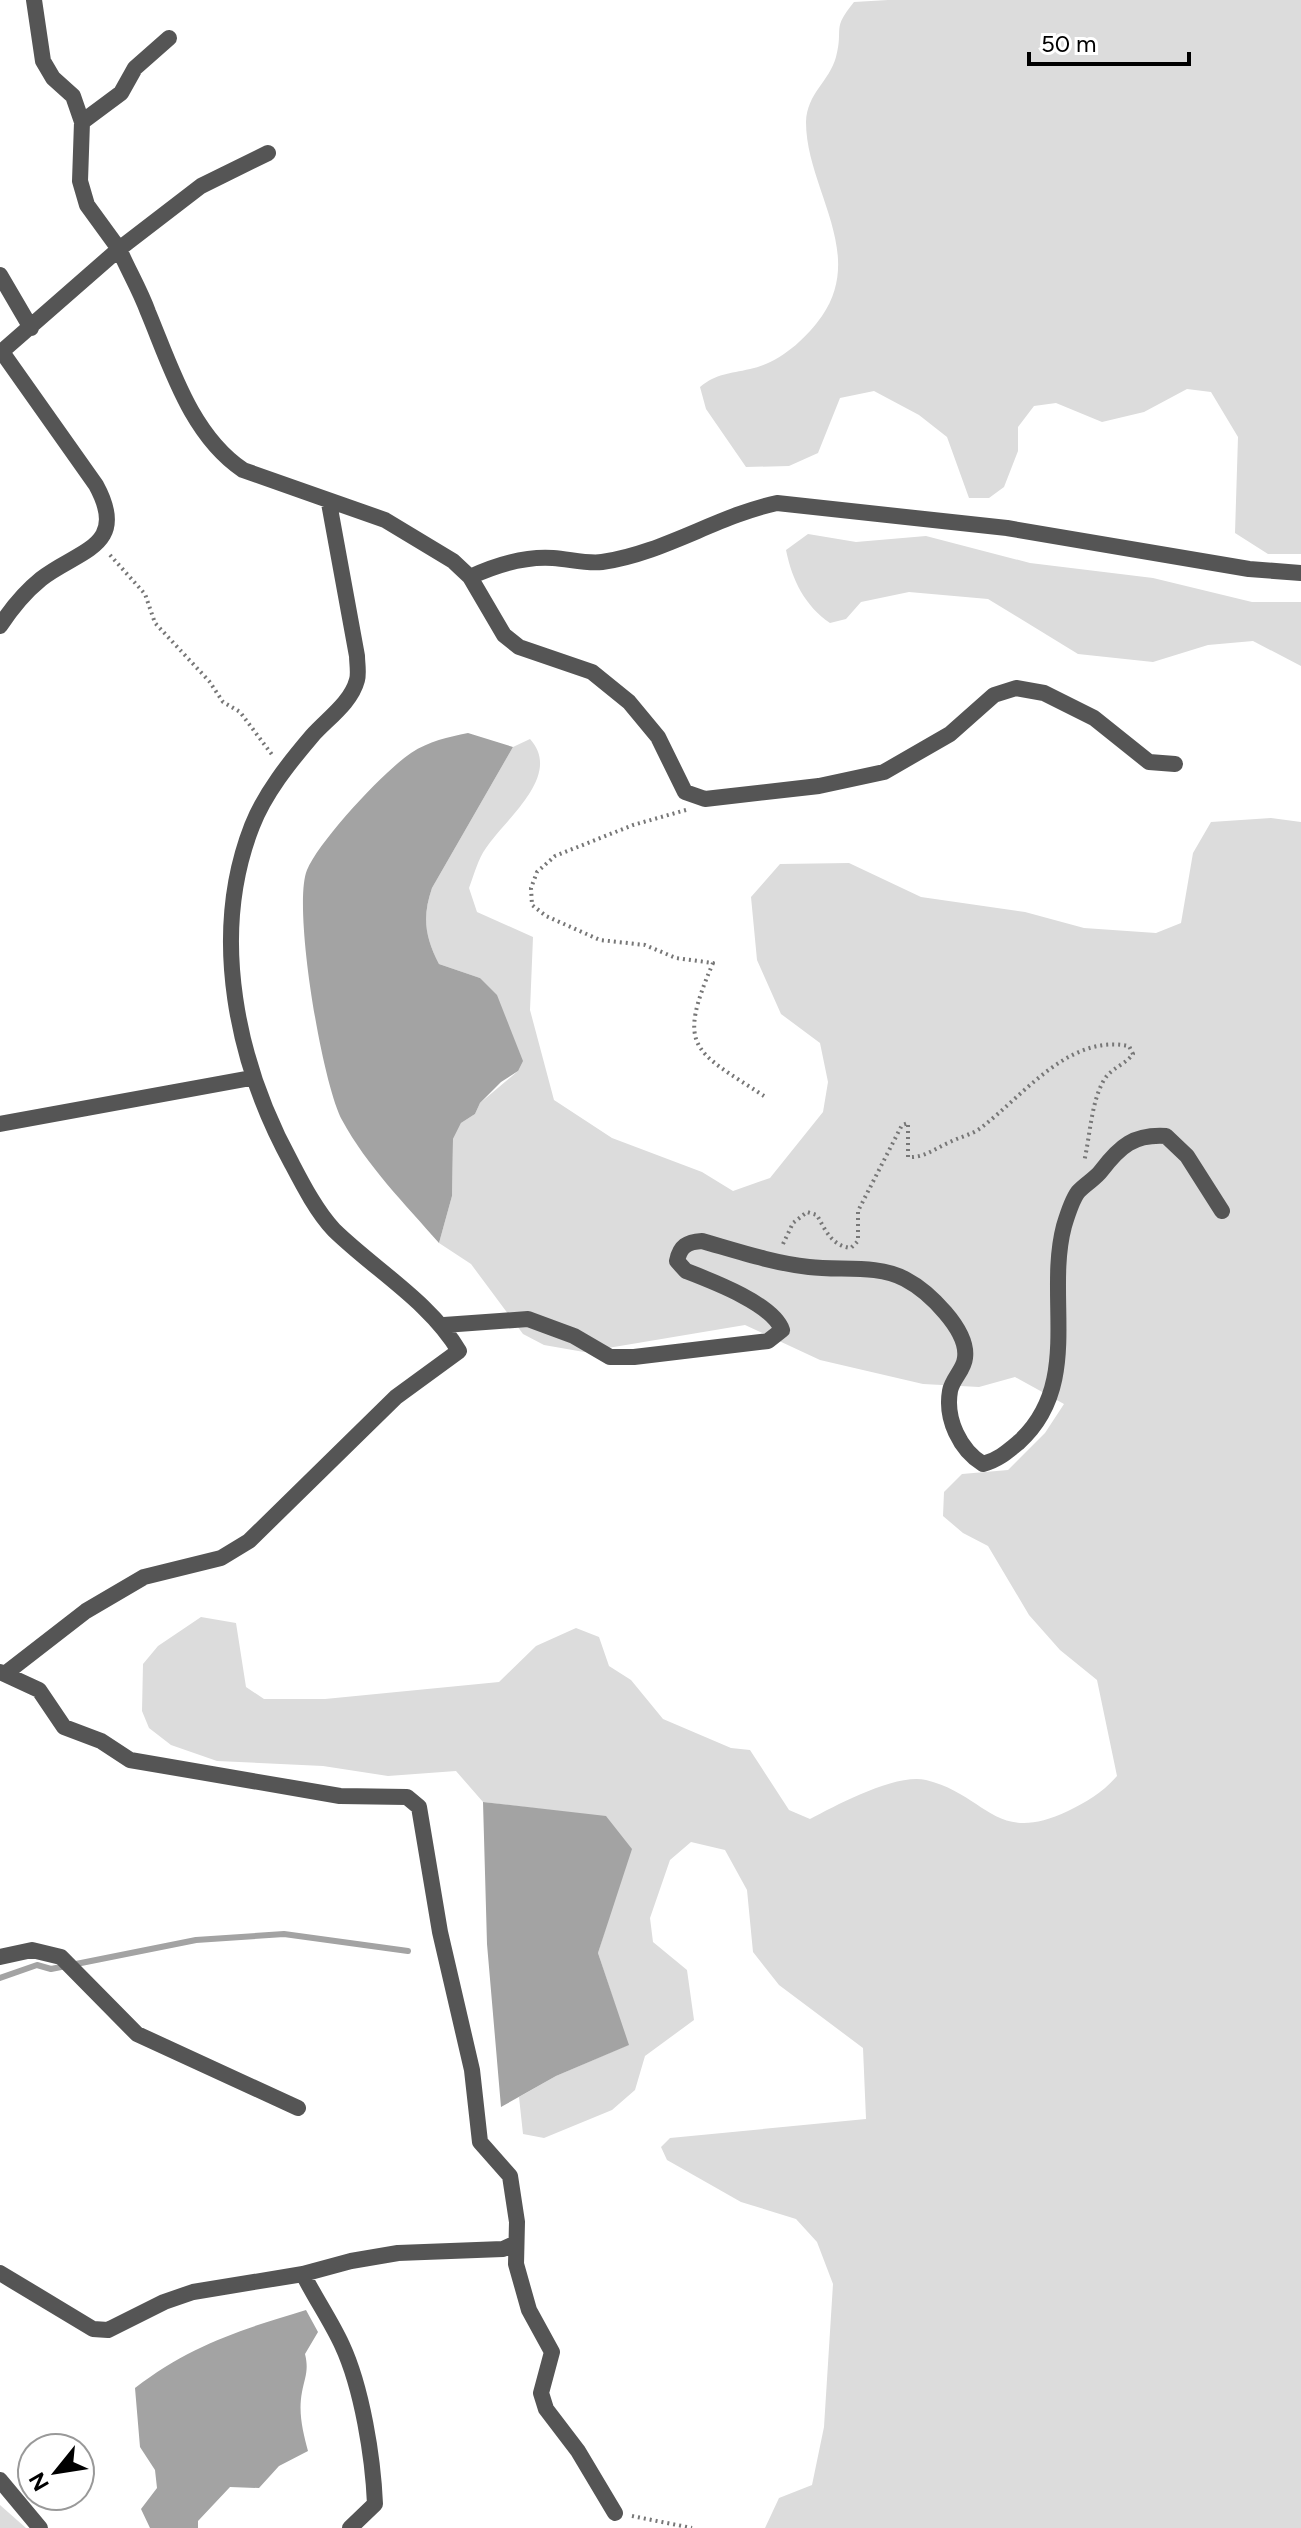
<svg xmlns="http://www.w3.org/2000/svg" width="1301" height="2528" font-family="Figtree,sans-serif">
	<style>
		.green { fill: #dcdcdc }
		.water { fill: #a3a3a3 }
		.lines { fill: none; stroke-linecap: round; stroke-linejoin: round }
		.stream { stroke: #a3a3a3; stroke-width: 6 }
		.path { stroke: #777; stroke-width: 4; stroke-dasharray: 2 4; stroke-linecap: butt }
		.minor { stroke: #555; stroke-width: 16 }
	</style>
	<rect width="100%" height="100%" fill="#fff"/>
	<path class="green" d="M888,0H1301V554H1268L1235,533L1238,437L1211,392L1187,389L1144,412L1102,422L1056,403L1034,406L1018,427V451L1004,487L989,498H969L947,437L919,415L874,391L840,398L818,453L789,466L746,467L706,409L700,387C717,373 729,374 750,369C779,363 805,340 822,316C866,252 806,188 806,122C807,93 829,82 836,57C844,27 831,30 854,2Z
		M808,534L856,542L926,536L1030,563L1153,578L1252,602H1301V666L1253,641L1208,645L1153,662L1078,654L988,599L909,592L861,602L846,619L830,623C805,606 792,580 786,550Z
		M530,739C563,775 506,818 486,848C478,859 474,875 469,888L477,912L533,937L530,1010L554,1100L612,1138L702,1172L733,1191L770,1178L823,1112L828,1082L820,1043L781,1014L757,960L751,897L780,864L849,863L921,897L1025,912L1084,928L1156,933L1181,923L1193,853L1211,822L1271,818L1301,822V2528H765L779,2498L812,2485L824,2427L833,2284L817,2242L796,2219L741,2202L667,2160L661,2147L670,2138L866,2119L863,2048L779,1985L753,1952L747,1890L725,1850L691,1842L670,1860L650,1918L653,1942L687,1970L694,2020L645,2056L635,2090L612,2110L544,2138L523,2134L519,2097L556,2076L628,2045L598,1953L613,1904L606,1817L483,1802L456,1771L388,1776L323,1766L217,1761L171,1745L149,1728L142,1711L143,1664L158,1646L201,1617L236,1623L246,1687L264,1699H325L499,1682L536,1646L576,1628L599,1637L609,1666L631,1680L663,1719L731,1748L750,1750L789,1810L810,1819C837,1805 896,1773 926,1780C987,1795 995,1846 1068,1811C1088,1801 1102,1793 1117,1776L1097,1680L1060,1650L1029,1615L988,1546L963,1533L943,1516L944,1492L962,1474L1008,1470L1045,1433L1064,1404L1015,1377L979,1387L923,1384L820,1360L745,1325L584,1352L544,1345L523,1334L471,1264L439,1243L452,1196L453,1139L461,1123L475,1114L480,1103L518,1071L480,978L439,964C425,937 422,917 432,888L513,747Z
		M0,2505L26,2528H0Z"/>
	<path class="water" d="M468,733L513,747L432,888C422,917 425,937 439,964L480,978L497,995L523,1061L518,1071L501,1082L480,1103L475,1114L461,1123L453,1139L452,1196L439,1243C405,1204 367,1166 342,1120C322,1083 292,906 307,870C319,841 385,770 411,753C429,741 448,737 468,733Z
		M483,1802L606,1816L632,1849L598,1953L629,2045L556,2076L501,2107L487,1944Z
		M306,2310L318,2332L305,2354C309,2370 305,2377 302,2392C298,2413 303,2432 308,2451L279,2466L259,2488L230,2487L198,2521V2528H150L141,2509L157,2488L155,2470L140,2447L135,2388C191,2345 240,2330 306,2310Z"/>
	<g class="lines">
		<path class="stream" d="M0,1978L37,1965L51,1969L196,1940L284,1934L408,1951"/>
		<path class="path" d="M110,555L145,594L155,623L209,681L223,702L240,712L273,756
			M686,810L633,825L555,856L537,872L531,888L532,905L546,916L600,940L645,945L676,958L713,963C676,1049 694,1050 764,1096
			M783,1244L793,1223L807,1212L817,1215C825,1230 832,1246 851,1248L858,1241V1211L902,1125L908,1123V1157C924,1158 934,1149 948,1143C959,1137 972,1135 982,1127C1025,1094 1069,1034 1129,1046L1133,1054C1125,1065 1111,1068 1104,1080C1091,1102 1090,1137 1084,1162
			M632,2516L692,2528"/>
		<path class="minor" d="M82,122L121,93L135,68L169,38
			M268,153L201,186L119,249C128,270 140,290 148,312C171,367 191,435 243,470L385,520L453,561L470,577L504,635L519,647L592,672L629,702L658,737L685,792L705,799L819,786L884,772L950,734L994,695L1016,688L1044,693L1094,718L1149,762L1175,764
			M0,275L31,328
			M0,353L119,249L87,205L80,181L82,122L73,96L53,78L43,61L34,0
			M470,577C496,565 524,556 553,558C569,559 587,564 602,562C664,553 717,516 777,503L1007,528L1249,569L1301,573
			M0,626C11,609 25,592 41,579C78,550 130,547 96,485L2,352
			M0,1124L251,1078
			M444,1325L528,1319L574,1336L610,1357H634L768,1341L782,1330C773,1304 712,1281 686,1271L677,1261C680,1246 687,1242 702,1241C737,1251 773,1263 809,1267C840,1271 877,1264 905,1279C928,1291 969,1330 965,1358C964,1370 952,1379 950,1391C945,1419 960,1450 983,1464C998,1460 1007,1452 1019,1442C1083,1384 1045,1298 1064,1226C1067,1216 1072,1200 1078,1192C1085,1184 1095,1179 1101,1171C1120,1146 1134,1134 1166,1136L1187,1156L1222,1211
			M0,1672L39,1690L64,1727L101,1741L130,1760L340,1796L407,1797L419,1807L440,1932L472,2070L480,2142L510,2176L517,2222L516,2264L529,2310L552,2352L541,2393L546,2409L578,2451L615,2513
			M6,1673L86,1611L144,1577L221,1558L249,1541L396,1397L459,1351C430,1302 375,1270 334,1230C317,1212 303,1185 292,1164C237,1064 209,936 252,826C265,793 289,763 312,736C327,719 351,703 357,680C359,673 357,663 357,656L329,503
			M0,1957L32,1950L61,1957L137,2034L298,2108
			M0,2273L93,2329L108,2330L164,2302L193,2292L303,2274L351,2261L398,2253L503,2249L514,2244
			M303,2274C315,2298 331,2321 342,2345C362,2388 373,2457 375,2504L350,2528
			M0,2480L40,2528"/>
	</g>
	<g transform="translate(56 2472) rotate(240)"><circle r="38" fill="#ffffff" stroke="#999999" stroke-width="2"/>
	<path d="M0-6L14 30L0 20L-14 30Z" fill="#000000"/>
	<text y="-12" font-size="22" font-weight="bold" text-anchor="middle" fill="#000000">N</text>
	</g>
	<path d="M1029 52v12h160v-12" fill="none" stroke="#000000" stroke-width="4"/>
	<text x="1041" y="52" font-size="24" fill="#000000" stroke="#ffffff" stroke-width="6" paint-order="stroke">50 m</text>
</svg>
